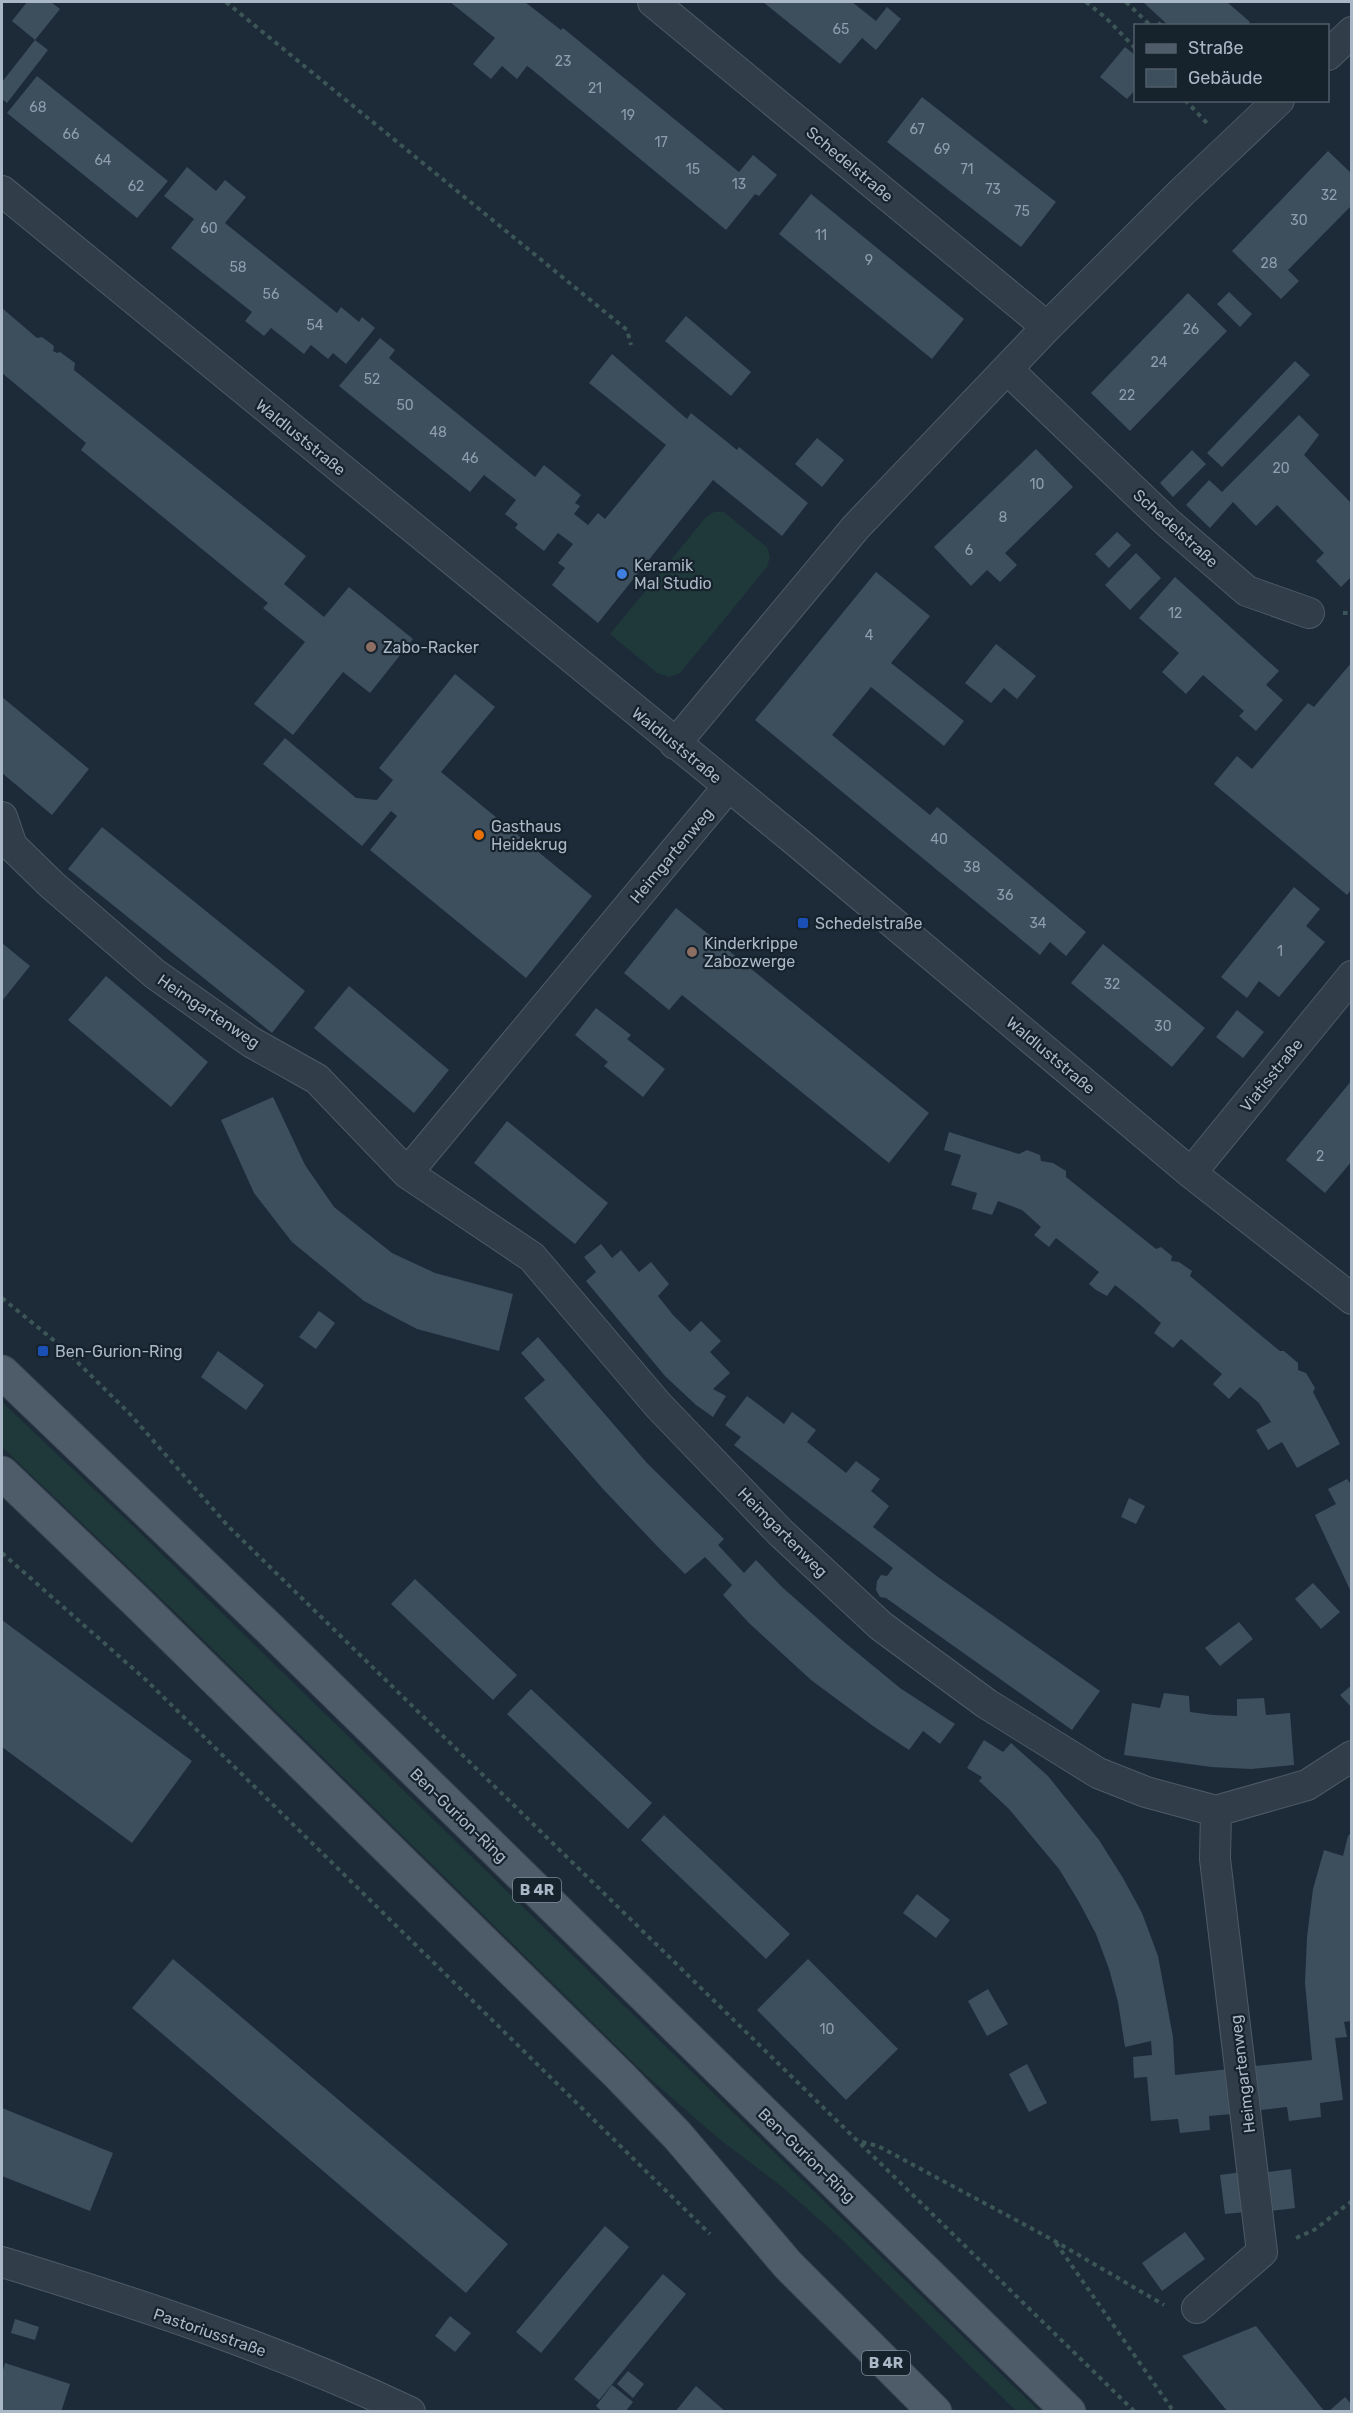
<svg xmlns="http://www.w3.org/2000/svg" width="1353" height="2413" font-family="Rubik,sans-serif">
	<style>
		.grass { fill: #1f3839 }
		.building { fill: #3d4e5d }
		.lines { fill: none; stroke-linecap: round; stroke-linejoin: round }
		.minor-casing { stroke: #4e5a66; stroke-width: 32 }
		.primary-casing { stroke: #3a4651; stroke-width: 35 }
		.path { stroke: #3c5556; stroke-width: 4; stroke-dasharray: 4.5 4.5; stroke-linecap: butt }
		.minor { stroke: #313d48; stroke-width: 30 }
		.primary { stroke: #4e5c69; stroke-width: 33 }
		.shop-dot { fill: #3f7fe0; stroke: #16222c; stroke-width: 2 }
		.education-dot { fill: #8d6e63; stroke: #16222c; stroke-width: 2 }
		.food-dot { fill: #e8710a; stroke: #16222c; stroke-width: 2 }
		.transit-dot { fill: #1a4fb4; stroke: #16222c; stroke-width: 2 }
		.labels { text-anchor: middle; stroke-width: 4.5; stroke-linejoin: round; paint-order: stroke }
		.number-label { font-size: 14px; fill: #8f9dac }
		.shield { fill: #16222c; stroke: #7e8a98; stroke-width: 1.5 }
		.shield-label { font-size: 15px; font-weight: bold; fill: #aab7c6 }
		.street-label { font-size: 16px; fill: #aab7c6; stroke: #16222c }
		.poi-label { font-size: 16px; fill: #aab7c6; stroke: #16222c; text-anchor: start }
	</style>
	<rect width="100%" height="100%" fill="#1d2b38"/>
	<path class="grass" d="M714,512H724L767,547L770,557L767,567L680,673L669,677L657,673L610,634L706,517Z
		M2,1402L134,1527L1039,2411H1016L837,2235L781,2186L719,2139L648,2077L172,1609L2,1447Z"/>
	<path class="building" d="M27,2H51L60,9L35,40L12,21Z
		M450,2H525L561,30L563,28L739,172L753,155L777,175L759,196L755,194L726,230L530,68L527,66L517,79L502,66L491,79L473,64L495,38Z
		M763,2H852L876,21L887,7L901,19L876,50L862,38L840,64Z
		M1143,2H1227L1250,22L1247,26H1169Z
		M35,40L48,50L7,103L2,99V82Z
		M1125,47L1136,56V89L1127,99L1100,77Z
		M37,76L168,181L137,218L7,113Z
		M922,97L1056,202L1021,247L887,142Z
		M1328,151L1352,174V205L1288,270L1299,281L1281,299L1232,251Z
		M187,167L216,191L225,180L246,197L225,223L337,313L341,307L359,322L362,317L375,328L346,364L333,353L328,359L311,345L304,354L271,328L264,336L245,321L252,312L171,248L194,219L164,196Z
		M811,194L964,319L932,359L779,234Z
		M1229,292L1252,314L1240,327L1217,304Z
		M1188,293L1227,331L1130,431L1091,393Z
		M2,308L37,338L42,337L54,346L53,351L57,353L60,352L75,363L74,370L306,556L284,584L324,617L349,587L413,639L370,693L343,672L293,735L254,704L305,642L263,608L268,603L81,450L86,443L2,373Z
		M686,316L751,372L731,396L665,341Z
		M380,338L395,350L389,358L535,477L544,465L581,495L575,503L580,506L574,514L588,525L598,513L605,519L666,445L589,383L612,354L687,419L691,413L737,450L739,447L808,503L782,536L713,480L598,623L552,585L565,568L558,563L573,544L558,533L544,551L515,528L518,524L505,514L516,500L484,475L470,492L339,386Z
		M1295,361L1310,375L1222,467L1207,453Z
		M1299,415L1319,435L1304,455L1352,504V576L1341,587L1316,561L1324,553L1277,505L1256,526L1233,502L1210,528L1186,505L1209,480L1222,492Z
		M817,438L844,460L822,487L795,464Z
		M1036,449L1073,487L1005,553L1017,565L1000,582L987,570L971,586L934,547Z
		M1192,450L1206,464L1173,497L1160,483Z
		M1117,532L1131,545L1109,568L1095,554Z
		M1136,553L1161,578L1130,610L1105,585Z
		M876,572L930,616L891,663L964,721L944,746L871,687L832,735L930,815L937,807L1086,932L1066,956L1050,942L1040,955L755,720Z
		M1175,577L1279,671L1266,685L1283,700L1256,731L1239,716L1244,711L1203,675L1186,694L1162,672L1179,653L1139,618Z
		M996,644L1036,676L1017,699L1004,688L991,703L965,683Z
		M1352,662V889L1347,895L1214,784L1237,756L1252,769L1308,703L1314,707Z
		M455,674L495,707L441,772L592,896L526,978L370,850L397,816L391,811L362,846L263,764L285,738L356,798L377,800L393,780L379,768Z
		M2,697L89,769L52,815L2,773Z
		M102,827L305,991L272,1033L68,869Z
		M1294,887L1320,909L1306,926L1325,942L1279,997L1259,981L1247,998L1221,977Z
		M676,908L929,1113L889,1163L682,995L669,1010L624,973Z
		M2,943L30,966L2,1001Z
		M1103,944L1205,1028L1172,1067L1071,983Z
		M106,976L208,1062L171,1107L68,1020Z
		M349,986L449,1070L414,1113L314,1028Z
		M596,1008L631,1035L627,1039L665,1069L643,1097L604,1066L608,1062L575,1035Z
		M1237,1010L1264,1032L1243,1058L1216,1037Z
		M1352,1080V1161L1325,1193L1286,1160Z
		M273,1097L305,1165L334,1207L392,1253L435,1273L513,1294L499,1351L417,1329L392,1316L364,1301L292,1242L254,1193L221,1120Z
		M507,1121L608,1203L575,1244L474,1163Z
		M949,1132L1019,1154L1027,1150L1040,1155L1041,1161L1053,1163L1066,1171V1177L1156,1249L1161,1247L1172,1256L1171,1261L1179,1262L1192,1271L1190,1276L1264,1338L1280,1351H1284L1298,1363V1370L1306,1373L1315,1388L1313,1392L1340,1444L1297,1468L1282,1442L1268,1450L1256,1430L1271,1422L1259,1403L1240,1387L1229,1399L1213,1384L1222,1374L1181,1339L1173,1348L1154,1333L1161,1323L1139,1304L1115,1285L1107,1296L1096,1290L1089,1284L1099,1272L1056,1238L1049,1247L1034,1235L1041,1227L1022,1210L998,1201L992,1215L972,1209L977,1193L951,1185L961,1155L944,1150Z
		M601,1244L612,1258L621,1250L639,1272L651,1262L669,1284L658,1296L673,1315L690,1332L701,1321L721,1341L710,1352L730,1373L713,1389L726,1396L713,1417L696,1405L665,1376L586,1281L596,1272L584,1257Z
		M319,1311L335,1323L316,1349L299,1337Z
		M538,1337L647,1463L724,1539L718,1545L744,1573L756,1560L782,1587L843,1641L900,1688L955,1724L940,1744L923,1731L909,1750L873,1726L811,1680L749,1623L723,1595L732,1585L705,1557L685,1574L657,1546L602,1488L524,1398L545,1380L521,1353Z
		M218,1351L264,1385L246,1410L201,1377Z
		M747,1396L784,1424L792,1412L816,1430L807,1442L846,1473L856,1461L880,1479L871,1491L889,1506L873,1527L938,1577L1100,1691L1072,1730L886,1598L880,1597L876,1590L877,1581L881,1575L887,1576L893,1568L734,1445L741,1437L725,1425Z
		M1347,1479L1352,1486V1594L1315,1515L1336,1504L1328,1489Z
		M1129,1498L1145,1506L1136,1524L1121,1517Z
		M415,1579L517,1675L493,1700L391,1604Z
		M1313,1583L1340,1612L1321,1629L1295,1599Z
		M2,1620L192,1761L132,1843L2,1747Z
		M1239,1622L1253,1639L1220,1666L1205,1648Z
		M1352,1685V1708L1340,1695Z
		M531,1689L652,1803L628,1829L507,1714Z
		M1164,1693L1189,1696L1190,1712L1213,1715L1237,1716V1699L1264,1698L1266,1715L1290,1713L1294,1765L1251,1769L1211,1767L1124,1755L1132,1703L1160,1708Z
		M984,1740L1003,1752L1011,1743L1048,1776L1099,1840L1123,1878L1142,1913L1158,1956L1173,2037L1175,2075L1229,2069L1233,2114L1209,2116L1210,2130L1180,2133L1178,2119L1151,2121L1147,2077L1134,2078L1133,2057L1152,2055L1151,2041L1125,2047L1118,2002L1109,1969L1096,1934L1079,1902L1059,1869L1009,1809L979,1781L982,1777L967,1768Z
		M664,1815L790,1934L766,1959L641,1840Z
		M1352,1832V2021L1344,2022L1347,2037L1335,2038L1343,2100L1320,2103L1321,2117L1289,2121L1287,2107L1261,2110L1255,2066L1312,2060L1305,1983L1307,1937L1313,1889L1324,1850L1343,1856L1348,1836Z
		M917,1894L950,1920L936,1938L903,1913Z
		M173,1959L508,2244L466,2293L132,2008Z
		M808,1959L898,2049L846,2100L757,2010Z
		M988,1989L1008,2024L987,2036L968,2001Z
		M1027,2064L1047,2103L1029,2112L1009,2074Z
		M2,2108L113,2153L90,2211L2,2176Z
		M1291,2169L1295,2208L1271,2211L1267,2172Z
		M1242,2172L1246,2212L1225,2214L1220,2175Z
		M605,2226L629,2247L541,2353L516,2332Z
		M1185,2232L1205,2259L1162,2291L1142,2263Z
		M663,2274L686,2294L599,2400L574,2379Z
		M450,2316L471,2333L455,2352L435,2336Z
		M15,2319L39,2327L35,2340L11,2333Z
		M1256,2326L1325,2412H1228L1182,2356Z
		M5,2363L70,2384L61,2412H2V2373Z
		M628,2371L644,2384L633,2398L617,2384Z
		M612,2385L633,2402L625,2412H603L596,2406Z
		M696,2386L726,2412H675Z
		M1345,2397L1352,2405V2412H1328Z"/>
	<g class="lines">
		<defs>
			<path id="minor" d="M653,2L1047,327
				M1328,55L1352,32
				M2,191L797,842L1191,1173L1352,1299
				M1007,369L1167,522L1247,591L1309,613
				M675,744L856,527L1047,327L1182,192L1279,100
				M2,817L12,846L52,885L155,974L251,1042L317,1079L407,1173L532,1257L658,1405L781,1533L881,1626L987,1704L1098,1773L1146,1792L1216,1811L1307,1785L1352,1756
				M407,1173L728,787
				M1191,1173L1352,976
				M2,2262C140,2304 279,2350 410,2412
				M1197,2308L1262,2252L1215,1859L1216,1811"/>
			<path id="primary" d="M2,1372L272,1631L1069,2412
				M2,1473L137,1602L620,2076L677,2135L788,2265L935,2412"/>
		</defs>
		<use href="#minor" class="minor-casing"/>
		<use href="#primary" class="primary-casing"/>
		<path class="path" d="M226,2L627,330L631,345
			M1086,2L1106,18L1136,49
			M1126,2L1151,26
			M1158,26L1163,20
			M1185,100L1207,123
			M1343,613H1352
			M2,1298L62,1347L129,1413L228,1526L1135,2412
			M2,1553L146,1680L710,2234
			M862,2142L878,2146L1053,2240L1164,2305
			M1296,2238L1314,2230L1352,2201
			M1056,2243L1174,2412"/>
		<use href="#minor" class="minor"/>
		<use href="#primary" class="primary"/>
	</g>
	<circle class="shop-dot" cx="622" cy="574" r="6"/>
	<g class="education-dot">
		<circle cx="371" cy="647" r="6"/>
		<circle cx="692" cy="952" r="6"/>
	</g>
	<circle class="food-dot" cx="479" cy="835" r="6"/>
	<g class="transit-dot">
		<rect x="797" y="917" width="12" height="12" rx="3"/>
		<rect x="37" y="1345" width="12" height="12" rx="3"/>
	</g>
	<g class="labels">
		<g class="number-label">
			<text x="841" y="34">65</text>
			<text x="563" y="66">23</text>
			<text x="595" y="93">21</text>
			<text x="38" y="112">68</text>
			<text x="628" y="120">19</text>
			<text x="917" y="134">67</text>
			<text x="71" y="139">66</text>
			<text x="661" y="147">17</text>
			<text x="942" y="154">69</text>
			<text x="103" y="165">64</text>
			<text x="693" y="174">15</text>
			<text x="967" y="174">71</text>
			<text x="739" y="189">13</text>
			<text x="136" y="191">62</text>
			<text x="993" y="194">73</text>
			<text x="1329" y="200">32</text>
			<text x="1022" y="216">75</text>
			<text x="1299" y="225">30</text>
			<text x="209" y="233">60</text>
			<text x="821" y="240">11</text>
			<text x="869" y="265">9</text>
			<text x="1269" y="268">28</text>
			<text x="238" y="272">58</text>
			<text x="271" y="299">56</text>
			<text x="315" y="330">54</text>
			<text x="1191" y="334">26</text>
			<text x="1159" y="367">24</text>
			<text x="372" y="384">52</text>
			<text x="1127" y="400">22</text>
			<text x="405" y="410">50</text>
			<text x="438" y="437">48</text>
			<text x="470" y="463">46</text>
			<text x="1281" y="473">20</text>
			<text x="1037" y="489">10</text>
			<text x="1003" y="522">8</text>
			<text x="969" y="555">6</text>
			<text x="1175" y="618">12</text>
			<text x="869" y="640">4</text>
			<text x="939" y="844">40</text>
			<text x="972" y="872">38</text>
			<text x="1005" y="900">36</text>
			<text x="1038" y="928">34</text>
			<text x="1280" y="956">1</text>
			<text x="1112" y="989">32</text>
			<text x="1163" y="1031">30</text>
			<text x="1320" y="1161">2</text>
			<text x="827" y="2034">10</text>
		</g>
		<g class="shield">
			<rect x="513" y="1878" width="48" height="24" rx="4.5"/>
			<rect x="862" y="2351" width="48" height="24" rx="4.5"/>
		</g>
		<g class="shield-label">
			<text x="537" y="1895">B 4R</text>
			<text x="886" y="2368">B 4R</text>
		</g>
		<g class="street-label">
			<text transform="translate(850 164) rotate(40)" y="6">Schedelstraße</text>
			<text transform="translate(301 437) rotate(39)" y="6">Waldluststraße</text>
			<text transform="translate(1176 528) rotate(42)" y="6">Schedelstraße</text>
			<text transform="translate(677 745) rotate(39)" y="6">Waldluststraße</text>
			<text transform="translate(671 855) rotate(-50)" y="6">Heimgartenweg</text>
			<text transform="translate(209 1011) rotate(34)" y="6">Heimgartenweg</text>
			<text transform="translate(1051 1055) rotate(40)" y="6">Waldluststraße</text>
			<text transform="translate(1271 1075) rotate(-51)" y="6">Viatisstraße</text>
			<text transform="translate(783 1532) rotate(45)" y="6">Heimgartenweg</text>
			<text transform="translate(459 1815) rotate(44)" y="6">Ben-Gurion-Ring</text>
			<text transform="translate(1242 2074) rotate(-97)" y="6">Heimgartenweg</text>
			<text transform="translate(807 2155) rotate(44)" y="6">Ben-Gurion-Ring</text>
			<text transform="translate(210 2332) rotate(19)" y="6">Pastoriusstraße</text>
		</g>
		<g class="poi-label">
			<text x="634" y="571">Keramik<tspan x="634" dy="18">Mal Studio</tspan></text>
			<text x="383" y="653">Zabo-Racker</text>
			<text x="491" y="832">Gasthaus<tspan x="491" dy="18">Heidekrug</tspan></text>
			<text x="815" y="929">Schedelstraße</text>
			<text x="704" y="949">Kinderkrippe<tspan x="704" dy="18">Zabozwerge</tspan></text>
			<text x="55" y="1357">Ben-Gurion-Ring</text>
		</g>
	</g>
	<rect width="1353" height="2413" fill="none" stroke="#aab7c6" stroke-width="6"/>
	<rect x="1134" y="24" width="195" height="78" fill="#16222c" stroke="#515e6a" stroke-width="1.5"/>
	<rect x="1146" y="44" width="30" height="9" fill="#4e5c69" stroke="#515e6a" stroke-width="1.5"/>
	<text x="1188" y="54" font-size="18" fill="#aab7c6">Straße</text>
	<rect x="1146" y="69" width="30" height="18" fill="#3d4e5d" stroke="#515e6a" stroke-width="1.5"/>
	<text x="1188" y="84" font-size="18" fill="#aab7c6">Gebäude</text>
</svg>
